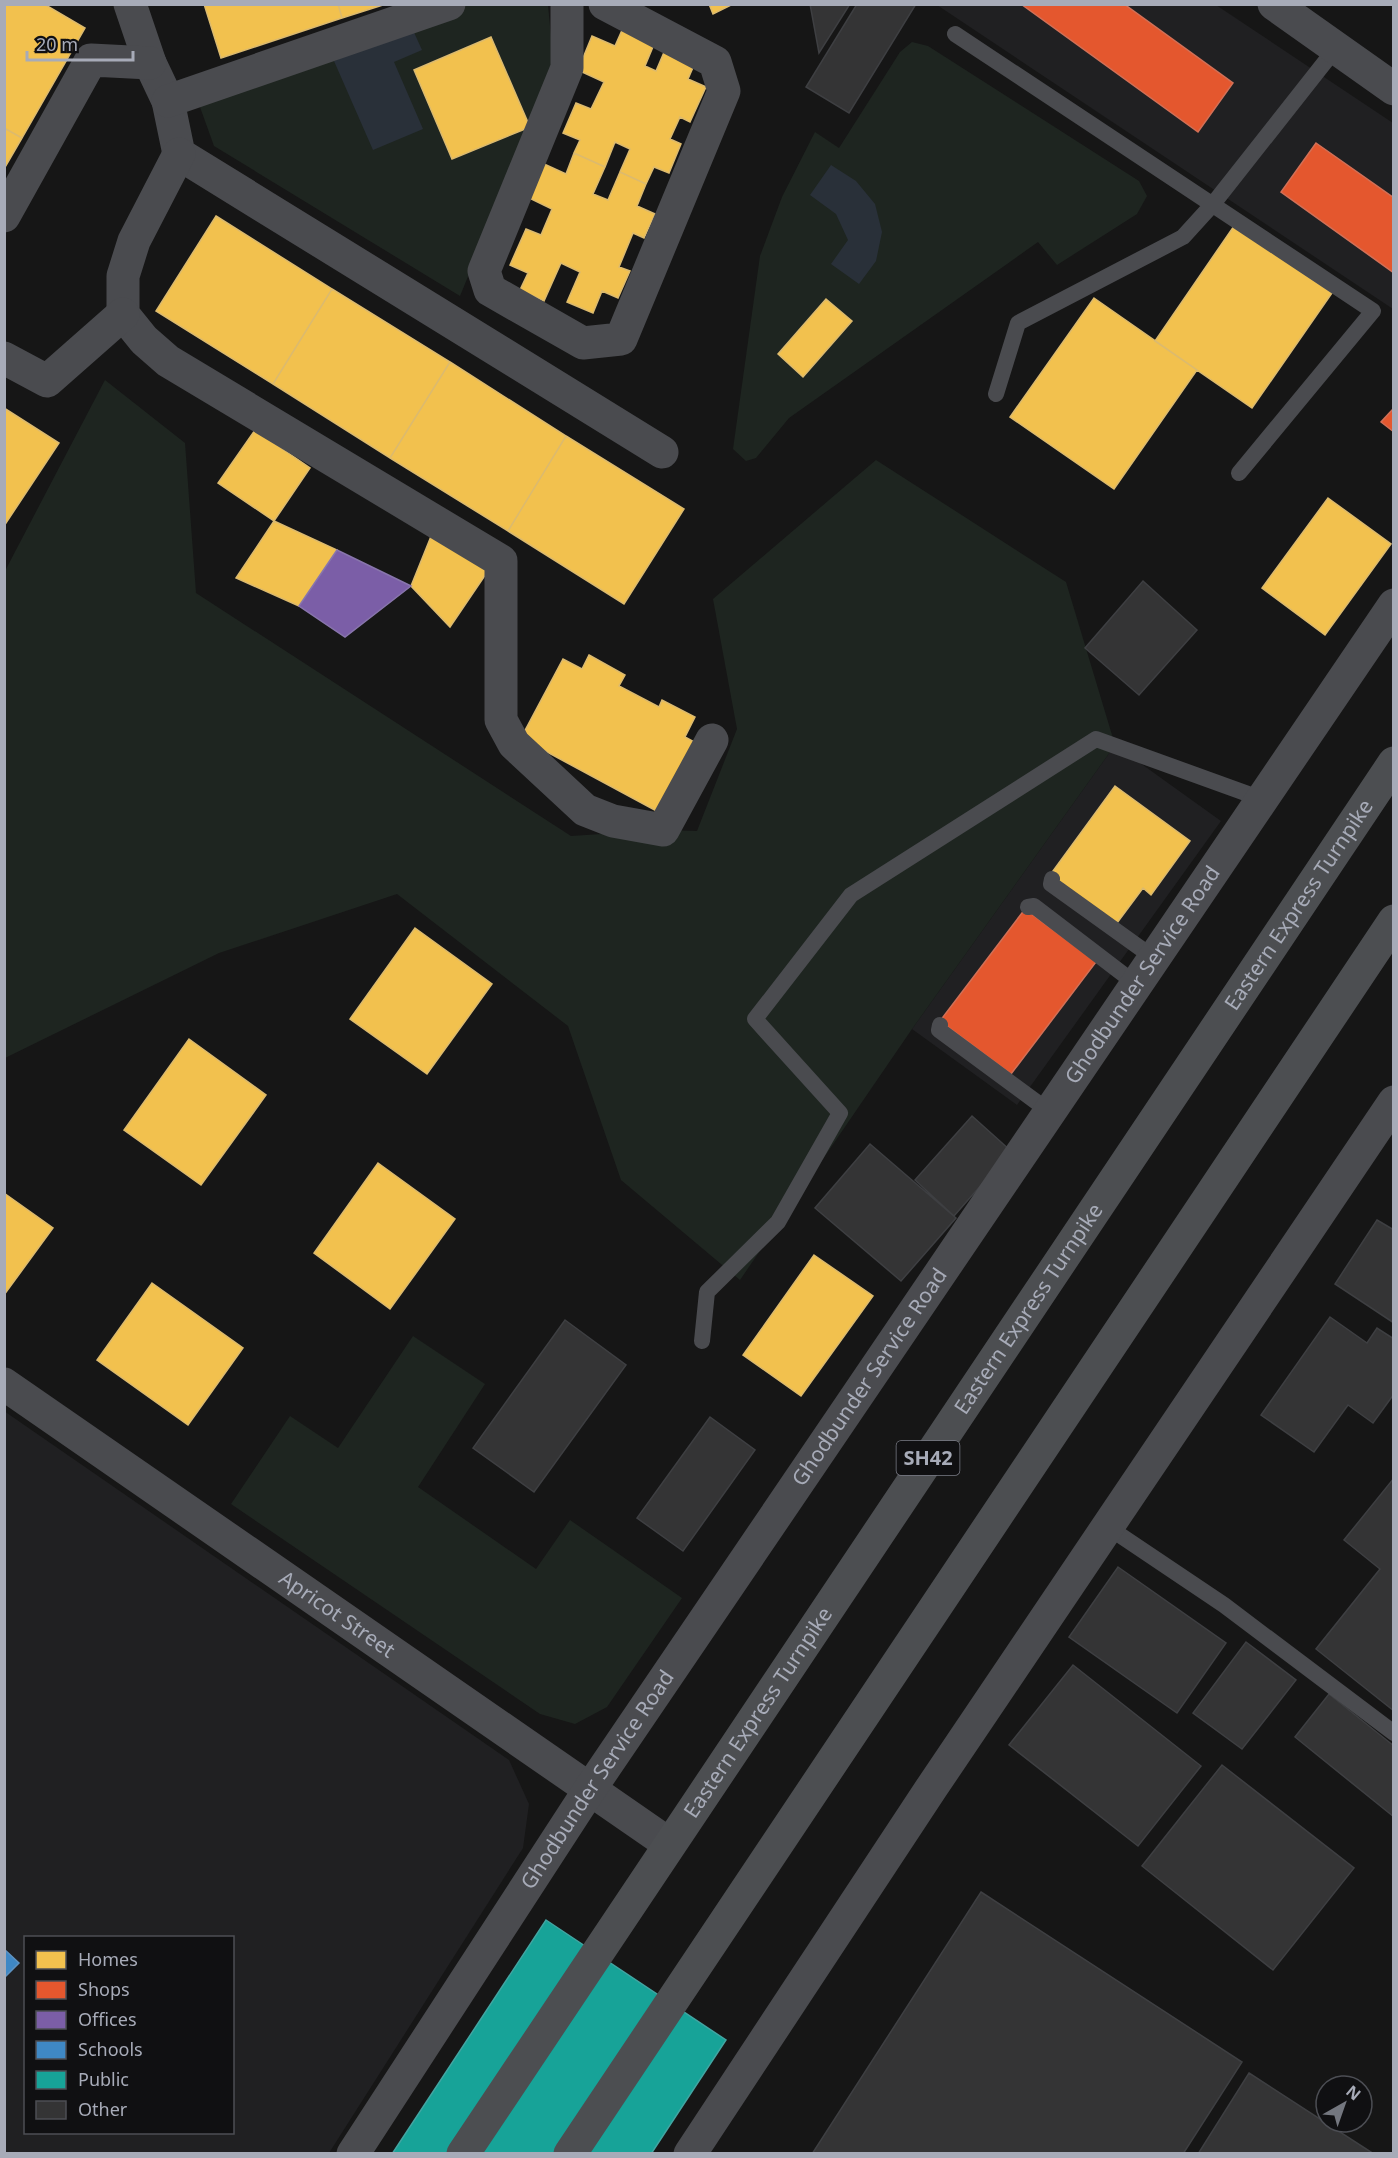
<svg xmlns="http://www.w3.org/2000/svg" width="1398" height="2158" font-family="'Noto Sans',sans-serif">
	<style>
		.built { fill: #202022; fill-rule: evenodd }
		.green { fill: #1e2520 }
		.water { fill: #293039 }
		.homes { fill: #f2c14e; stroke: #dcba6e; stroke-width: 1.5 }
		.shops { fill: #e4572e; stroke: #d27057; stroke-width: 1.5 }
		.offices { fill: #7b5ea7; stroke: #8875ac; stroke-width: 1.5 }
		.schools { fill: #3f88c5; stroke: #5e92c1; stroke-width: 1.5 }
		.public { fill: #17a398; stroke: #42a5a2; stroke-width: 1.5 }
		.building { fill: #343435; stroke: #3e3f42; stroke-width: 1.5 }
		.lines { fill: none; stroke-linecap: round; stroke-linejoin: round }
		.service { stroke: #4a4b4f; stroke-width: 16 }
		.minor { stroke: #4a4b4f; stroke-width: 33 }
		.tertiary { stroke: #4a4b4f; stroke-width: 33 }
		.primary { stroke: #4c4e51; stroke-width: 33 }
		.labels { text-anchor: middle; stroke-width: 6; stroke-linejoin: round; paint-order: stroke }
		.shield { fill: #101012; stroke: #7a7c86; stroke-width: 1.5 }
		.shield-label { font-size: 20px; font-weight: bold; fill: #a7abb8 }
		.street-label { font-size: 21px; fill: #a7abb8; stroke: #101012 }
	</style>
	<rect width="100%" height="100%" fill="#161616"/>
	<path class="built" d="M937,5H1216L1393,123V309Z
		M1115,745L1221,821L1017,1105L912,1029Z
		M4,1411L509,1760L529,1804L523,1848L329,2153H5ZM26,1938H232V2132H26Z"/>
	<path class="green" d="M444,5H548L554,68L460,296L214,146L191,82Z
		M912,42L928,46L1139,181L1147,196L1137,214L1057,265L1038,242L789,418L756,458L746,461L733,449L760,256L782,197L815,132L839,148L900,52Z
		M105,380L185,443L196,593L571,836L663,830L697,831L737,729L713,599L876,460L1066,582L1115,745L912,1029L740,1280L621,1180L568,1026L397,894L219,953L5,1058V571Z
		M413,1336L485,1384L418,1487L536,1569L570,1520L682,1598L607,1707L575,1724L540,1714L231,1504L290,1416L338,1448Z"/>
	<path class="water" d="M412,28L422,50L394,62L423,129L373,150L334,61Z
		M831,165L856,181L875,204L882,232L876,261L859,284L831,264L848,240L836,214L810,195Z"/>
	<path class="homes" d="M4,4H44L85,28L22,138L4,128Z
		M204,4H338L342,18L221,58Z
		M338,4H386L342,18Z
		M709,4H733L713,14Z
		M623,28L655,42L645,66L656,71L665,50L695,63L688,79L706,87L690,122L680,117L670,139L681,144L669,173L654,167L646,184L620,172L630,149L615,142L605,167L574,153L580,140L563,133L576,103L591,109L604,82L578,70L592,36L615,46Z
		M491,37L530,127L452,159L414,70Z
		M4,128L22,138L4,169Z
		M574,153L605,167L593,194L608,200L620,172L646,184L637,206L655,214L644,238L633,233L619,267L630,271L618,298L602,291L593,313L567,302L580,272L561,263L544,301L520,290L528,273L510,265L526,229L541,235L552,209L527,197L542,163L566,174Z
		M216,216L332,289L273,384L156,311Z
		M1234,226L1332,293L1252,408L1155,341Z
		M332,289L450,362L390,458L273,384Z
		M1094,298L1197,370L1114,489L1010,417Z
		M826,299L852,321L803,377L778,354Z
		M450,362L566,436L508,531L390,458Z
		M4,408L59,443L4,526Z
		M255,430L310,468L274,521L218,483Z
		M566,436L684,509L624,604L508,531Z
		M1328,498L1391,544L1325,635L1262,588Z
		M274,521L337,550L299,606L236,578Z
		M432,534L488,571L450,627L411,586Z
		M589,655L625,675L619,686L659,707L662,700L695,717L685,737L698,744L662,814L521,738L563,659L582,669Z
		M1115,786L1190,841L1151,895L1143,888L1117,923L1050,875Z
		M415,928L492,984L427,1074L350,1019Z
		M189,1039L266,1095L201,1185L124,1130Z
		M378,1163L455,1219L390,1309L314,1253Z
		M4,1193L53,1228L4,1295Z
		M814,1255L873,1296L801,1396L743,1355Z
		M152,1283L243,1348L188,1425L97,1360Z"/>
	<path class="shops" d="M1021,4H1124L1233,83L1198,132Z
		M1316,143L1394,198V273L1281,192Z
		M1394,408V432L1381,422Z
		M1025,909L1096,962L1011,1074L940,1021Z"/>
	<path class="offices" d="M337,550L411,586L345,637L299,606Z"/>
	<path class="schools" d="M4,1949L19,1963L4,1978Z"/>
	<path class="public" d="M546,1920L726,2040L651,2154H392Z"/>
	<path class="building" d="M810,4H850L819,53Z
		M857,4H916L849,113L806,87Z
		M1143,581L1197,630L1139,695L1085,648Z
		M972,1116L1011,1151L954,1216L915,1180Z
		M870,1144L956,1218L901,1281L815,1208Z
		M1377,1220L1394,1230V1323L1335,1284Z
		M1330,1317L1367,1343L1377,1328L1394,1339V1394L1373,1423L1348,1405L1314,1452L1261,1415Z
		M565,1320L626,1365L534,1492L473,1448Z
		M710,1417L755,1450L683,1551L637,1518Z
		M1394,1478V1711L1316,1649L1380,1569L1344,1540Z
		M1118,1567L1226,1643L1177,1713L1069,1637Z
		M1246,1642L1296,1680L1242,1749L1193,1713Z
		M1073,1665L1201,1766L1138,1846L1009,1745Z
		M1329,1694L1394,1746V1817L1295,1737Z
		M1222,1765L1354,1868L1273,1970L1142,1866Z
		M981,1892L1242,2062L1183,2154H812Z
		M1249,2073L1374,2154H1198Z"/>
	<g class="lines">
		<path class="service" d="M955,34L1373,311L1239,473
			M996,394L1018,323L1183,237L1213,204L1336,48
			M1052,879L1051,884L1154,958
			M1028,907L1034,906L1136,984
			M940,1025L939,1030L1050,1112
			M702,1341L707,1292L778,1222L840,1113L755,1019L851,895L1096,739L1262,799
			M1108,1527L1224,1605L1394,1733"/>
		<g class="minor">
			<path d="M130,4L150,63L168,101L179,154L662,452"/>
			<path d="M567,4V68L484,271L490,290L583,343L621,339L724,91L715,62L605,4"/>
			<path d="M1274,4L1394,89"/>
			<path d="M168,101L449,4"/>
			<path d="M179,154L134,241L123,276V314L144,340L168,361L501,561V720L514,744L585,810L613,821L663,830L712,740"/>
			<path d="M4,216L91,60L150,63"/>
			<path d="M4,358L47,381L123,314"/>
			<path id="s1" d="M4,1384L669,1844"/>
		</g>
		<g class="tertiary">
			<path id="s2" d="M353,2154L590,1789L1394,605"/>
			<path d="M690,2154L932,1787L1394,1102"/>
		</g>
		<g class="primary">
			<path id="s3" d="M463,2154L1394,763"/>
			<path d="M570,2154L1394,921"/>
		</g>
	</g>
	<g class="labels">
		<rect class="shield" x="896.5" y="1441" width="63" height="34" rx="4.5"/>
		<g class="shield-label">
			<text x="928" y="1465">SH42</text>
		</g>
		<g class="street-label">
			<text dy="7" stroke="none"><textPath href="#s3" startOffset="1503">Eastern Express Turnpike</textPath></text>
			<text dy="7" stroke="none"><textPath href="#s2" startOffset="1419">Ghodbunder Service Road</textPath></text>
			<text dy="7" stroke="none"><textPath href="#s3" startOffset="1017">Eastern Express Turnpike</textPath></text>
			<text dy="7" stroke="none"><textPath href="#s2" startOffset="933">Ghodbunder Service Road</textPath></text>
			<text dy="7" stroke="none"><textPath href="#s1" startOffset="405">Apricot Street</textPath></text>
			<text dy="7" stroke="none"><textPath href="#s3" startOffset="531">Eastern Express Turnpike</textPath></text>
			<text dy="7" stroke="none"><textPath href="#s2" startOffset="447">Ghodbunder Service Road</textPath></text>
		</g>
	</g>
	<rect width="1398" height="2158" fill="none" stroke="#a7abb8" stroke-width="12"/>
	<rect x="24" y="1936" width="210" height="198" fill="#101012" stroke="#4c4e54" stroke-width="1.5"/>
	<rect x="36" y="1951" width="30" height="18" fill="#f2c14e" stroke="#4c4e54" stroke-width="1.5"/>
	<text x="78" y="1966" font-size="18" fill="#a7abb8">Homes</text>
	<rect x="36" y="1981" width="30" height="18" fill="#e4572e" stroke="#4c4e54" stroke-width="1.5"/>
	<text x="78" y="1996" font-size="18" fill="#a7abb8">Shops</text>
	<rect x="36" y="2011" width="30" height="18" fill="#7b5ea7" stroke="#4c4e54" stroke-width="1.5"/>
	<text x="78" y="2026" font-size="18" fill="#a7abb8">Offices</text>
	<rect x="36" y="2041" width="30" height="18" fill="#3f88c5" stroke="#4c4e54" stroke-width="1.5"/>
	<text x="78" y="2056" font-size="18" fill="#a7abb8">Schools</text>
	<rect x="36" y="2071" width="30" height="18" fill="#17a398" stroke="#4c4e54" stroke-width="1.5"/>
	<text x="78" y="2086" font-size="18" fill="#a7abb8">Public</text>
	<rect x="36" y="2101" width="30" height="18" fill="#343435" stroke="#4c4e54" stroke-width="1.5"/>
	<text x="78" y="2116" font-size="18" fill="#a7abb8">Other</text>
	<g transform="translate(1344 2104) rotate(40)"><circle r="28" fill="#101012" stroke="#4c4e54" stroke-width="1.5"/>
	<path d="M0-4.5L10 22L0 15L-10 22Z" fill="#74777f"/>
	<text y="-9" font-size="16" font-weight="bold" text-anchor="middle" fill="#a7abb8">N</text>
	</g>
	<path d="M27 51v9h106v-9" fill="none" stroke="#a7abb8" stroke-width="3"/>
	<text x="36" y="51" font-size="18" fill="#a7abb8" stroke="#101012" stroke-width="4.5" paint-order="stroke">20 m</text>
</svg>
